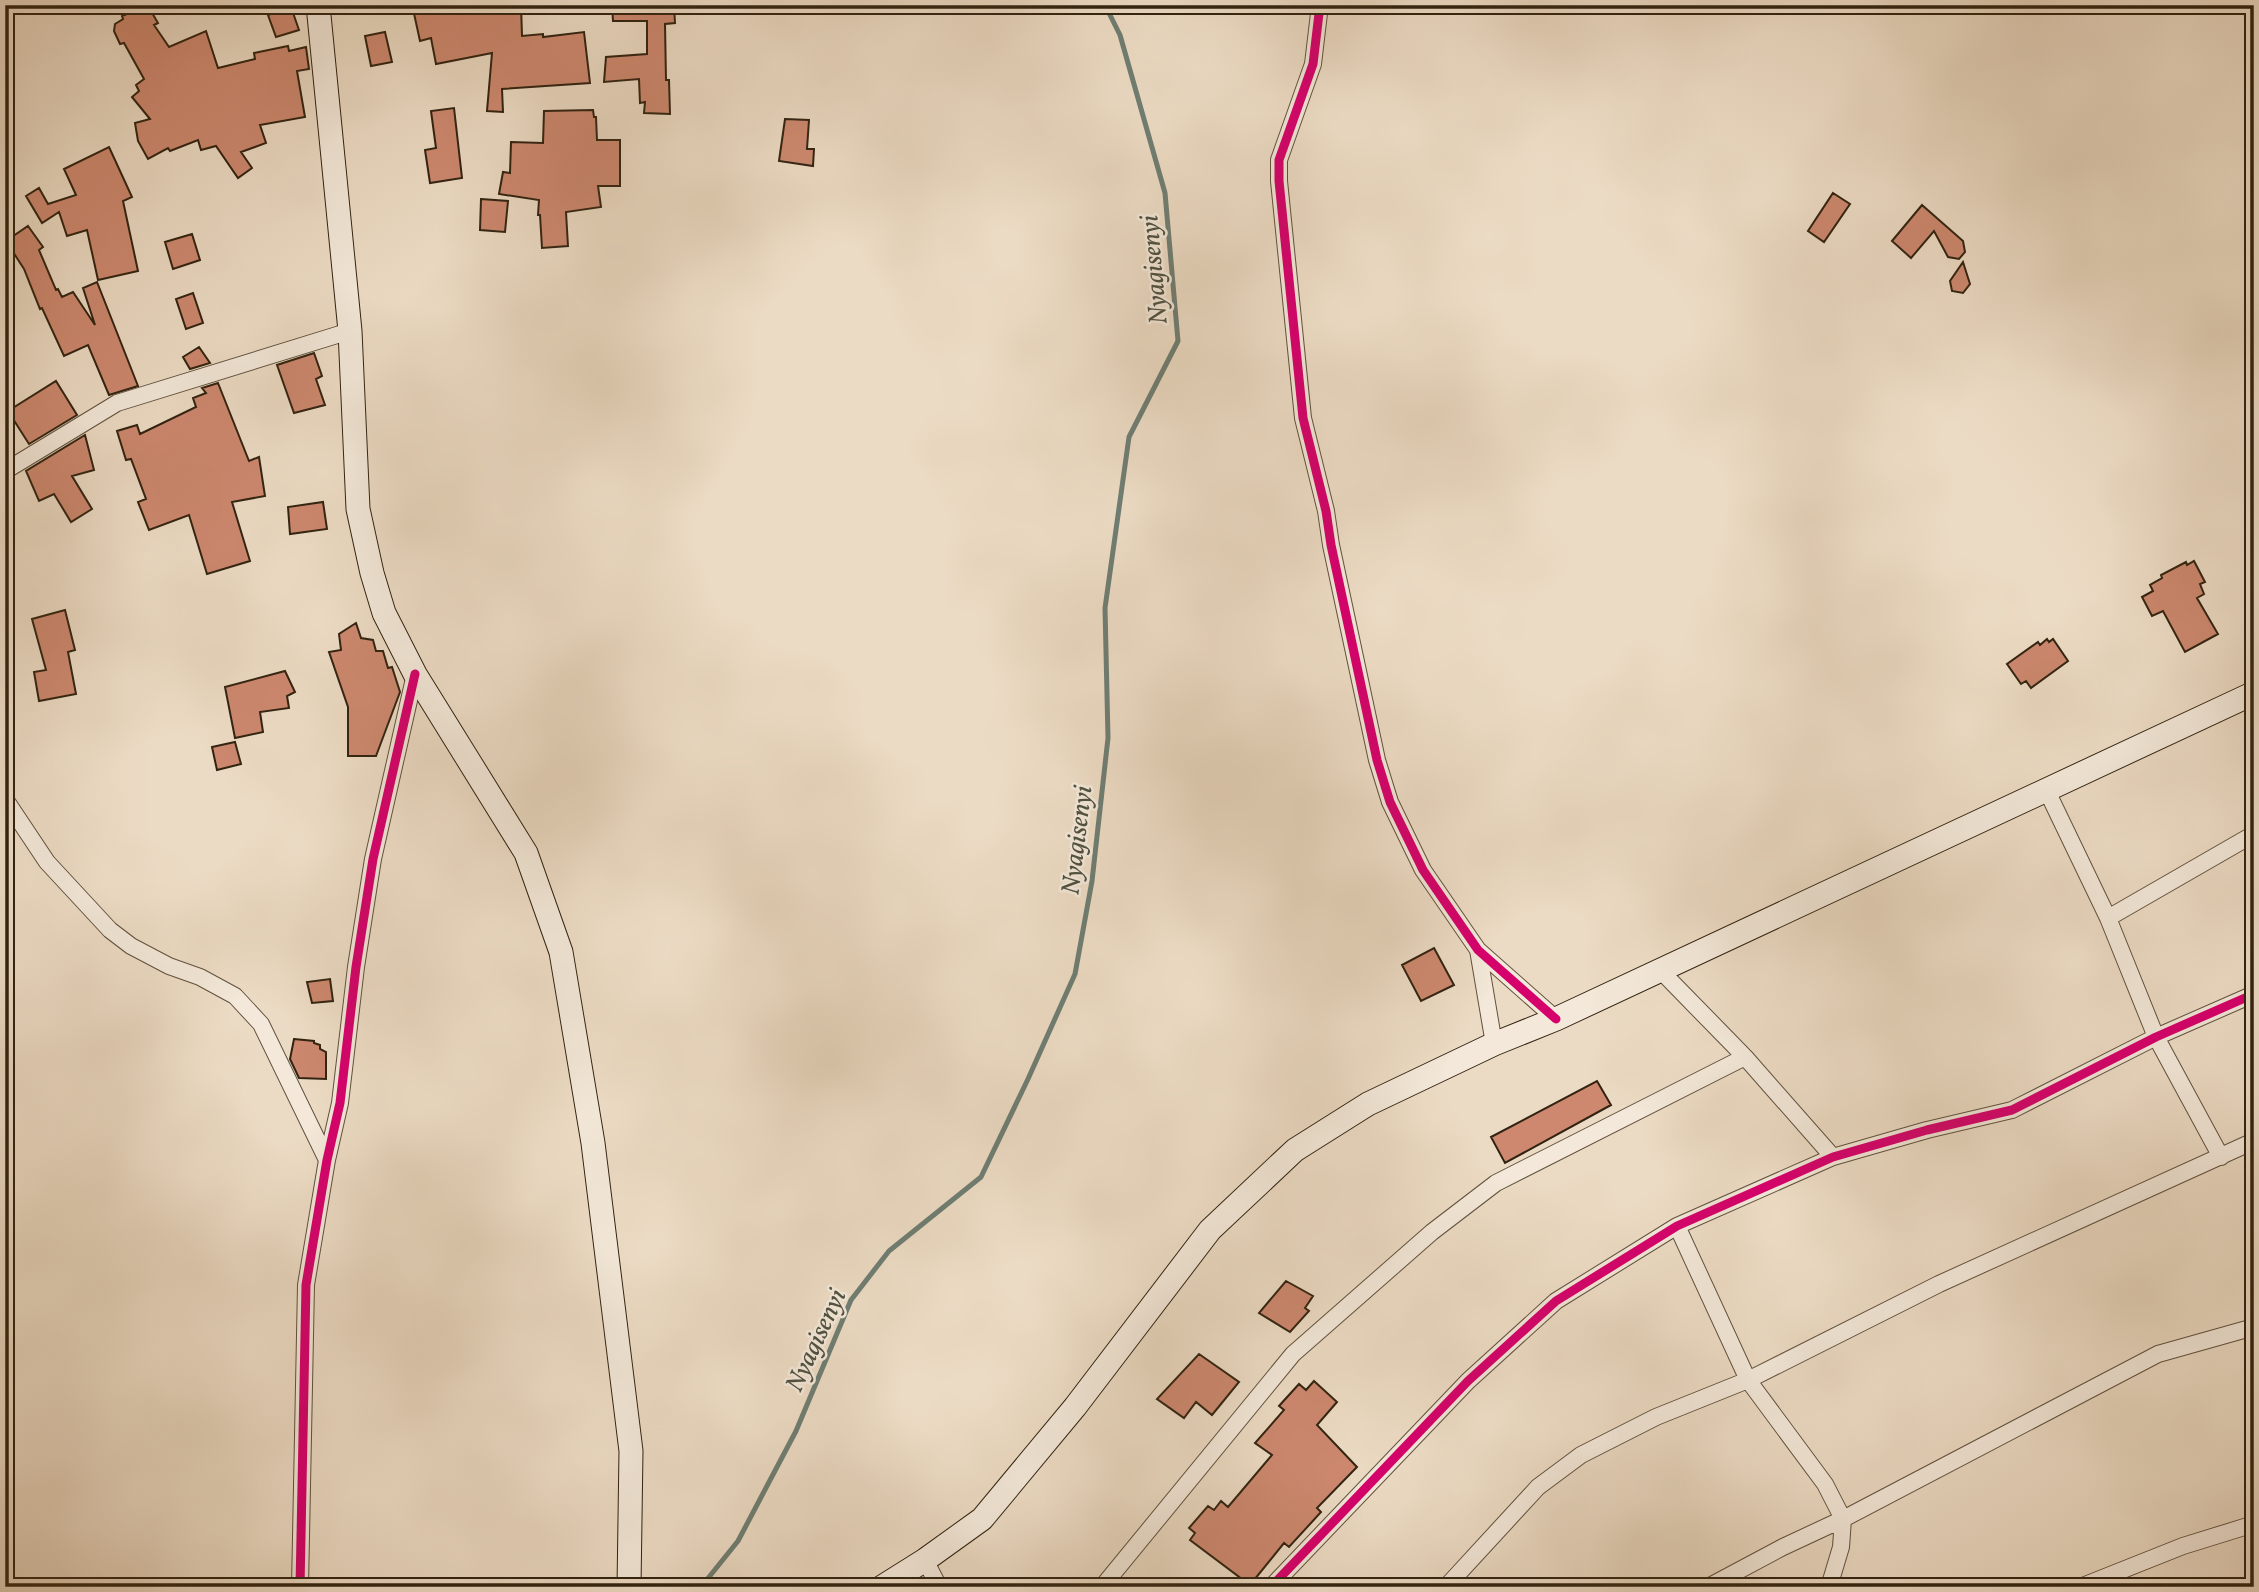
<svg xmlns="http://www.w3.org/2000/svg" width="2259" height="1592" font-family="Vollkorn,serif">
	<style>
		.lines { fill: none; stroke-linecap: round; stroke-linejoin: round }
		.stream { stroke: #6f7e73; stroke-width: 5 }
		.building { fill: #cd886f; stroke: #312311; stroke-width: 2 }
		.minor-casing { stroke: #60513e; stroke-width: 18 }
		.secondary-casing { stroke: #312311; stroke-width: 25 }
		.minor { stroke: #f3e8d9; stroke-width: 16 }
		.secondary { stroke: #f3e8d9; stroke-width: 23 }
		.cycleway-casing { stroke: #f3e8d9; stroke-width: 13 }
		.cycleway { stroke: #d6006c; stroke-width: 9 }
		.labels { text-anchor: middle; stroke-width: 5; stroke-linejoin: round; paint-order: stroke }
		.water-label { font-size: 26px; font-style: italic; fill: #505142; stroke: #f3e8d9 }
	</style>
	<rect width="100%" height="100%" fill="#ecdbc4"/>
	<filter id="stains"><feTurbulence type="fractalNoise" baseFrequency=".00286" numOctaves="4"/><feColorMatrix values="0 0 0 0 .2 0 0 0 0 .09 0 0 0 0 .02 0 0 0 .5 -.17"/></filter>
	<radialGradient id="worn" r=".72"><stop offset=".6" stop-color="#630" stop-opacity="0"/><stop offset="1" stop-color="#630" stop-opacity=".3"/></radialGradient>
	<g class="lines">
		<path class="stream" d="M701,1587L738,1541L796,1431L851,1300L889,1251L981,1177L1028,1079L1075,974L1092,881L1108,738L1105,608L1129,437L1178,341L1165,193L1120,35L1105,5"/>
	</g>
	<path class="building" d="M428,5H521L522,36L543,34V37L584,32L590,83L502,89L503,112L487,111L492,53L436,64L431,38L420,41L413,9Z
		M612,5H674L675,23L665,24L666,80H669L670,114L644,113L645,102L640,103L639,79L604,82L606,57L647,54V21H613Z
		M144,7L147,13L151,11L158,23L154,25L169,47L206,31L218,68L255,59L254,53L288,46L289,51L306,47L309,69L297,71L305,117L260,125L266,143L241,152L252,168L238,178L216,146L201,150L198,140L170,151L168,148L148,159L138,141L135,123L150,119L132,97L139,91L136,85L144,79L124,43L120,44L114,31L115,24L123,19L122,16Z
		M291,7L299,30L276,37L268,15Z
		M385,32L392,62L371,66L365,36Z
		M454,108L462,178L430,183L425,150L436,148L431,111Z
		M593,110L594,117H596L597,140H620V186H598L601,207L566,212L568,246L542,248L540,215H538L539,200L499,194L503,172L510,173L511,142L543,143L544,111Z
		M785,119L809,120L807,149H814L813,166L779,161Z
		M109,147L132,197L123,201L138,271L98,280L87,230L67,236L59,212L42,223L26,196L39,188L48,204L76,195L64,169Z
		M1833,193L1850,204L1824,242L1808,231Z
		M481,199L508,201L505,232L480,230Z
		M1922,205L1963,241L1965,252L1959,259L1948,257L1934,231L1911,258L1892,241Z
		M28,226L43,247L39,250L56,290L58,289L62,297L73,292L95,325L83,288L97,282L138,386L109,395L88,345L64,356L42,308L40,309L24,269L6,241Z
		M192,234L200,260L173,269L165,242Z
		M1963,262L1970,284L1963,293L1952,291L1950,281Z
		M193,293L203,323L186,329L176,299Z
		M199,347L210,363L190,369L183,357Z
		M314,353L322,376L316,379L325,405L294,413L277,365Z
		M56,381L77,415L29,444L8,411Z
		M218,383L249,461L259,457L265,496L232,502L250,561L207,574L189,515L149,530L138,502L146,499L131,459L126,460L117,431L137,425L140,434L196,407L193,398L206,393L202,388Z
		M85,435L94,470L72,476L92,509L71,522L54,494L39,501L26,471Z
		M323,502L327,529L290,534L288,507Z
		M2194,561L2205,582L2200,584L2204,594L2197,598L2218,634L2185,652L2163,611L2152,616L2142,597L2153,591L2150,585L2162,578L2161,575L2186,562L2187,565Z
		M65,610L75,650L68,652L76,694L39,701L34,672L46,670L32,619Z
		M356,623L361,638L373,640L376,651H383L388,668L392,667L400,692L376,756H348V707L329,652L341,650L339,634Z
		M2047,639L2049,642L2053,639L2068,661L2031,688L2026,681L2021,684L2007,664L2038,642L2040,645Z
		M285,671L295,692L287,696L289,708L260,712L263,732L235,738L225,687Z
		M235,742L241,764L217,770L212,747Z
		M1434,948L1454,985L1421,1001L1402,965Z
		M330,979L333,1001L312,1003L307,982Z
		M294,1039L314,1041V1043L320,1045V1049L326,1052V1079L299,1078L290,1059Z
		M1597,1081L1611,1105L1505,1163L1491,1137Z
		M1286,1281L1313,1296L1305,1308L1309,1311L1290,1332L1259,1313Z
		M1199,1354L1239,1382L1212,1415L1196,1402L1184,1418L1157,1399Z
		M1314,1381L1337,1402L1317,1425L1357,1467L1317,1508L1321,1512L1289,1547L1284,1543L1250,1585L1190,1540L1195,1533L1189,1528L1208,1506L1214,1510L1221,1501L1228,1507L1272,1455L1255,1443L1284,1410L1279,1406L1299,1384L1306,1390Z"/>
	<g class="lines">
		<defs>
			<path id="minor" d="M954,5L955,6
				M1320,5L1313,64L1279,160V181L1303,418L1326,511L1331,545L1377,760L1390,802L1423,870L1478,950L1556,1019
				M5,471L117,403L350,331
				M2046,789L2108,918L2156,1037L2221,1157
				M5,799L47,862L110,930L131,946L169,966L200,977L235,996L261,1024L327,1160
				M2108,918L2254,834
				M1478,950L1494,1044
				M1660,970L1745,1057L1833,1157
				M1677,1226L1748,1380L1825,1484L1843,1519L1841,1547L1829,1587
				M925,1560L939,1587
				M300,1587L306,1285L327,1160L340,1103L356,967L373,859L415,674
				M1102,1587L1293,1354L1432,1232L1496,1183L1745,1057
				M1271,1587L1468,1381L1556,1301L1677,1226L1833,1157L1927,1130L2012,1110L2156,1037L2254,994
				M1446,1587L1538,1487L1581,1455L1656,1417L1748,1380L1939,1284L2254,1141
				M1708,1587L1783,1547L1843,1519L2158,1354L2254,1327
				M2080,1587L2183,1546L2254,1524"/>
			<path id="secondary" d="M318,5L350,331L358,509L372,573L384,613L415,674L526,853L561,952L593,1143L631,1451L629,1587
				M882,1587L925,1560L982,1519L1075,1407L1210,1230L1295,1150L1368,1104L1494,1044L1556,1019L2254,693"/>
		</defs>
		<use href="#minor" class="minor-casing"/>
		<use href="#secondary" class="secondary-casing"/>
		<use href="#minor" class="minor"/>
		<use href="#secondary" class="secondary"/>
		<defs>
			<path id="cycleway" d="M1320,5L1313,64L1279,160V181L1303,418L1326,511L1331,545L1377,760L1390,802L1423,870L1478,950L1556,1019
				M300,1587L306,1285L327,1160L340,1103L356,967L373,859L415,674
				M1271,1587L1468,1381L1556,1301L1677,1226L1833,1157L1927,1130L2012,1110L2156,1037L2254,994"/>
		</defs>
		<use href="#cycleway" class="cycleway-casing"/>
		<use href="#cycleway" class="cycleway"/>
	</g>
	<g class="labels">
		<g class="water-label">
			<text transform="translate(1153 270) rotate(-95)" y="9">Nyagisenyi</text>
			<text transform="translate(1076 840) rotate(-83)" y="9">Nyagisenyi</text>
			<text transform="translate(815 1340) rotate(-65)" y="9">Nyagisenyi</text>
		</g>
	</g>
	<rect width="2259" height="1592" fill="none" stroke="#ecdbc4" stroke-width="28"/>
	<rect x="7" y="7" width="2245" height="1578" fill="none" stroke="#312311" stroke-width="3.5"/>
	<rect x="14" y="14" width="2231" height="1564" fill="none" stroke="#312311" stroke-width="2"/>
	<rect width="100%" height="100%" filter="url(#stains)"/>
	<rect width="100%" height="100%" fill="url(#worn)"/>
</svg>
